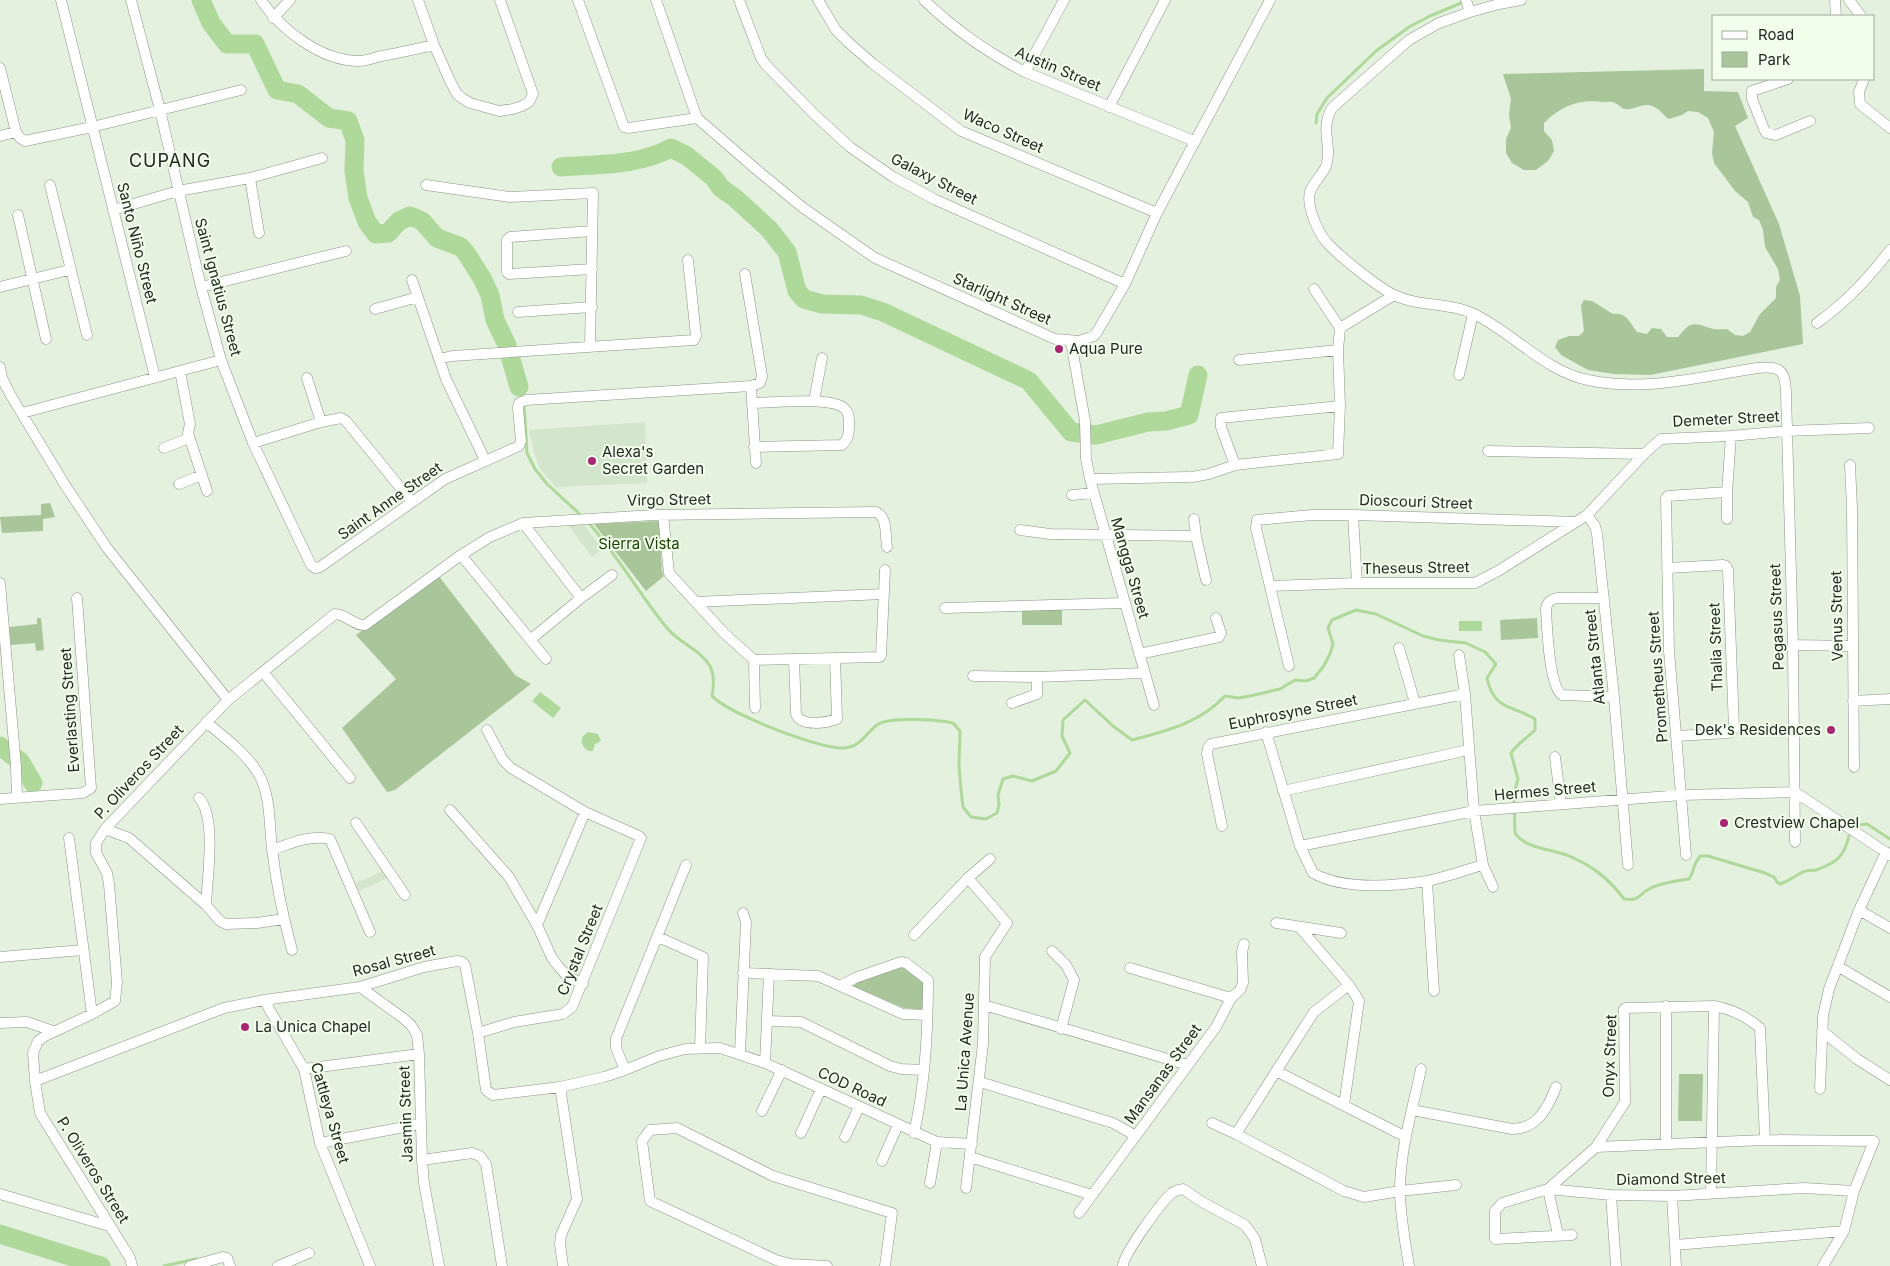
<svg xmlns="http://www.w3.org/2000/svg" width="1890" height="1266" font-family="Inter,sans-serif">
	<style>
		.built { fill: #d4e5cd }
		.green { fill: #a9c69b }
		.water { fill: #afd99a }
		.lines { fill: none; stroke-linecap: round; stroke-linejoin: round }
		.stream { stroke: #afd99a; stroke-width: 3 }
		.river { stroke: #afd99a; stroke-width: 19 }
		.street-casing { stroke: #899584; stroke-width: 11 }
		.street { stroke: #fff; stroke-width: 10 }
		.poi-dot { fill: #a82672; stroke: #f1feeb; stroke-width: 2 }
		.labels { text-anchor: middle; stroke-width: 4; stroke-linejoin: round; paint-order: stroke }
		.street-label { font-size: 15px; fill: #242922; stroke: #f1feeb }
		.poi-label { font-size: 15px; fill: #242922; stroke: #f1feeb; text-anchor: start }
		.park-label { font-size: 15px; fill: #1a3f00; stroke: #f1feeb }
		.quarter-label { font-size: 18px; letter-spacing: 1px; fill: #242922; stroke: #f1feeb }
	</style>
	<rect width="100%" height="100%" fill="#e4f1de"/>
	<path class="built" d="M645,422L647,483L556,487L540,469L534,453L529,430Z
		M583,524L603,549L592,557L568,525Z
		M385,870L390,877L359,891L356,883Z"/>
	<path class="green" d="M1704,69V91L1738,92L1748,118L1735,126L1779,224L1800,296L1803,344L1650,375L1614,374L1588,370L1561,355L1555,347L1558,340L1569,336H1579L1584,331L1581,305L1584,300L1592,301L1613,314C1627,312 1629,322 1637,332L1647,334L1652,328L1661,329L1667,337H1678C1690,322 1692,322 1710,328C1715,330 1722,329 1727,329L1735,335L1743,336L1750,332L1760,314L1776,298V287L1780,280L1778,269L1765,247L1763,230L1759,220L1753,217L1748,202L1735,191L1714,163L1712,153L1714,132L1708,118L1698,112L1688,111L1682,115L1669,119C1664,116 1660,109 1654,107C1643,101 1635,111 1624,109C1621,108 1618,104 1615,103C1612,101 1607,102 1603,102C1579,99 1561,106 1544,123V131L1552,140L1554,151L1548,161L1536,170H1524L1512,163L1506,153V139L1511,128L1509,115L1511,99L1503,74Z
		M50,503L55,517L43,519V531L2,533L0,517L41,515V504Z
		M659,521L662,571L664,576L646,591L594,524Z
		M438,575L515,675L531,684L395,790L387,792L342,728L396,679L356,635Z
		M1022,610H1062V625H1022Z
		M37,618H41L44,650L36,651L35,643L11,645L9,627L37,624Z
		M1537,618L1538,638L1501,640L1500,620Z
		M904,966L925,981L923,1010L904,1008L853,986L858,982Z
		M1679,1074H1703L1702,1121H1678Z"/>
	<path class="water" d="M1459,621H1482V631H1459Z
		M540,692L561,708L553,718L532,701Z
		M588,732L598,734L601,741L595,744L593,751H589C580,746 579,737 588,732Z"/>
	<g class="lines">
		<path class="stream" d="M1316,123L1317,114L1327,98L1376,51L1409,27L1430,16L1461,3
			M519,387L524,404L527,453L535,469L547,484L583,517
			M587,521C617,554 639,594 667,628C679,643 701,650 710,666C715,676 714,686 712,696C729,714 819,749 843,748C861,747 865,734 877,725C889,716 938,720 953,723L960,731L959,766L961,789L963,807L971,817L986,819L997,813L999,805L998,795L1003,779L1013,776L1032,781L1056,771L1070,753L1062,736L1063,720L1085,700L1113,726L1132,740C1166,731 1200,723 1225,696L1238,698L1250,696L1280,689L1295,680L1306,681L1314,678L1323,667L1330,654L1333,644L1328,628L1332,620L1356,610L1376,614L1423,636L1439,640L1466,643L1485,652L1496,664L1487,678C1494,711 1513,705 1535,719V730C1527,738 1518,743 1511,753L1518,779L1514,794L1515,833C1525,849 1553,849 1569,856C1593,866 1609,879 1624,899C1640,901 1638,895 1649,889C1660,883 1677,881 1689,879C1695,870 1692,866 1700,856H1708L1765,873L1774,877L1777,882L1780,884C1789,881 1793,877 1801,873C1805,870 1811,871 1816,870C1836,863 1844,857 1849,836
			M1859,825L1867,824L1890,839
			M164,1266L196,1259"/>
		<path class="river" d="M201,0L211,23L227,44H255L277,90L298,94L329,118L348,121L355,140L354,171L358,198L367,222L376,234L388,233L399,221L410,216L422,221L437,238L461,247L466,253L482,278L490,295L495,320L507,345
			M561,167C598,164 638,166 671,148L687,156L714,178L721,188L735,198L769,229L787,252L797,291L804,299L822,304L861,305L883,312L1029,381L1071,432L1096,435L1148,422L1166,421L1189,415L1198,375
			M510,356L519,387
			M0,746L20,761L33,783
			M0,1234L101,1266"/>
		<defs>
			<path id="street" d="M61,0L155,377
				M131,0L160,110L201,287L221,360L253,443L311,565L315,568L320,567L445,479L519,446L521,441L518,408L519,403L526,400L751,386L760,383L762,376L745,274
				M261,0C280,29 321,61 359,61C366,61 374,58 381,56C399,53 416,49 434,45
				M418,0L434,45L451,83L457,94L462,98L470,103L499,111L513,109L522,106L529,102L533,94L500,0
				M578,0L624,127L628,128L697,118
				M656,0L697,118L757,170L802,207L875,258L1055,339L1079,341L1094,336L1097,332L1125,284L1157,213L1270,0
				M739,0L761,58L766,65L814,114L850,147L893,177L936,200L1125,284
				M818,0L836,30L848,42L872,63L961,131L1157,213
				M924,0C954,29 988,53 1025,72L1194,141
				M1466,0L1470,12
				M1521,0L1499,4L1470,12L1439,23L1409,40L1332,108C1319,132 1333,144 1326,166C1322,176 1313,182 1310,192C1306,206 1318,233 1328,244C1342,258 1376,286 1394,295C1419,307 1449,302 1474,314C1512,332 1546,372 1588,380C1644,392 1701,377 1757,368C1780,366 1785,369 1786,393L1793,645L1795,842
				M1835,0L1836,16
				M1849,0L1861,16
				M273,18L290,0
				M0,68L16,132L20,138L25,141L92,127L241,90
				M1025,72L1064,0
				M1788,79L1752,91V99L1764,129L1766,133L1776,135L1810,121
				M1864,79L1859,92L1860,104L1890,128
				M1109,107L1165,0
				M0,136L16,132
				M250,178L259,233
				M50,185L87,335
				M426,185L510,197L593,193L590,346
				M113,210L178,191L250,178L322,158
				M18,215L46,339
				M592,269L509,274L507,272V240L510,237L592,231
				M412,280L446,379L485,460
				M0,287L69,270
				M201,287L346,251
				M375,309L418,297
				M518,312L592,307
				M1817,323C1847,301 1867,280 1890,250
				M1340,328L1394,295
				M1071,342L1085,421L1086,459L1090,479L1154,705
				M439,359L452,356L694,340L696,336L688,260
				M1239,360L1338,350
				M0,367L2,378L10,394L65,485L107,548L228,700
				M180,371L190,424L188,433L207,491
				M1459,375L1473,314
				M307,378L321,422
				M751,386L756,463
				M814,401L822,358
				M753,403C771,403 834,396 845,409C849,413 849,418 849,424C849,432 849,439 842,445L754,447
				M22,413L221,360
				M253,443L321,422L341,418L346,421L412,502
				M164,448L189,438
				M1488,451L1644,454
				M1235,465L1221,427V418L1340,406
				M1850,465L1852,508L1854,767
				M1192,477L1209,474L1235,465L1338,454L1340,406L1338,350L1340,328L1314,289
				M1090,479L1188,477
				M179,484L202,475
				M1072,495L1094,493
				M663,515L669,573L724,633L754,660L755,708
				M1353,515L1357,583
				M1587,515L1595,526L1597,534L1614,697L1628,865
				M1727,519V492L1731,436
				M523,523L581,598
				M1020,530L1050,534L1196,536L1194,519
				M1196,536L1206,580
				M461,555L546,659
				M1667,568L1723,565L1726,566L1728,570L1734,729L1729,733L1676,736
				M0,583L16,767L17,797
				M1270,586L1357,583H1475L1498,571L1587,515L1644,454L1661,439L1731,436L1786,431L1869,428
				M1604,598H1557C1550,600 1547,602 1546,609C1547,627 1549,686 1562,695L1614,697
				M695,602L884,594
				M945,608L1124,603
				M530,640L581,598L612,575
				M1793,645L1853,646
				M1399,648L1415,703
				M1139,654L1219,637L1221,633L1216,618
				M1459,655L1465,694L1474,811L1483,865L1493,887
				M794,659L796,714C801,727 826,723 837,719L835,658
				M754,660L880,657L881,655L885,570
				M1289,666L1256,528L1257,520L1312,515H1353L1576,522
				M263,672L350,778
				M973,676L1037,677L1144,673
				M1853,701L1890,699
				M1012,703L1037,694V677
				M206,722C224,737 246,753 258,773C271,795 269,824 272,848C276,883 283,917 292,950
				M1266,732L1300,846L1313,873C1343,890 1394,886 1427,881C1446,877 1465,870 1483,865
				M1555,757L1561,804
				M1283,791L1468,750
				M1795,792L1890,855
				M199,798C217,817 207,879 206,905
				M0,799L83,793L91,788L77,598
				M450,810L509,877L537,925L552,958L558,966L567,976L583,984
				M356,823L405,895
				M1222,826L1207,754L1208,748L1211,744L1465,694
				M105,829L129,838L206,905L220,921L226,924L257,923L284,919
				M69,838L92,1014
				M1300,846L1474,811L1682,795L1795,792
				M272,850C289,844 312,834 330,839L370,932
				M1686,855L1669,651L1666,498L1668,496L1727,492
				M1427,881L1434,991
				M1859,910L1890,928
				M1276,923L1341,933
				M537,925L585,812
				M1300,928L1349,985L1359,1001L1344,1105
				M914,935L968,878L990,859
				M658,937L703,957L700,1048
				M1052,951L1066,965L1074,980L1061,1029
				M0,957L83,950
				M1839,967L1890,997
				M1130,968L1231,998
				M743,973L818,976L903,1014L927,1015
				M840,986L855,978L901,962L906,963L928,980C928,1028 925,1086 914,1133
				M360,987L403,1018L411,1025L417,1035L419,1054L422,1160L424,1183L439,1266
				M264,1000L304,1069L320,1143L370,1266
				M984,1005L1188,1065
				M767,1021L801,1022L890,1066L901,1069L924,1070
				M0,1023L27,1022L53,1031
				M1822,1031L1857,1059L1890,1080
				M478,1033L514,1022L563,1014L572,1007L641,838L639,836L585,812L511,768L503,760L487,730
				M740,1053L746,922L743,913
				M765,1063L769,974
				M304,1069L419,1054
				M625,1070L616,1048V1039L686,865
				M1276,1071L1406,1137
				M35,1081L224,1008L264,1000L360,987L424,967L457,961L462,962L465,965L478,1033L486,1090L493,1095L560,1087L604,1077L625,1070L659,1056L685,1049L720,1048L765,1063L937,1142L972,1144
				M980,1082L1113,1123L1136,1136
				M560,1087L577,1199L561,1235L560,1244L563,1266
				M1820,1089L1823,1016L1829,989L1859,910L1886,852
				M1412,1110L1512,1129C1537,1129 1548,1108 1556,1087
				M762,1111L782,1070
				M1212,1123L1236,1134L1344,1191L1364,1197L1400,1191L1456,1185
				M801,1133L821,1089
				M1236,1134L1314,1012L1349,985
				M845,1137L859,1107
				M320,1143L420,1124
				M1666,1144V1006
				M1596,1147L1765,1140L1874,1141L1854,1191L1844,1231L1823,1266
				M970,1157L1092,1195
				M422,1160L472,1153L480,1156L486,1164L502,1266
				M882,1161L898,1125
				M930,1183L937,1142
				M966,1188L983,1044L985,957L1007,923L968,878
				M0,1194L109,1226
				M1711,1194L1714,1006
				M1611,1195L1616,1266
				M1672,1196L1676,1266
				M1079,1213L1216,1027L1231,998L1240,990L1243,983L1242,952L1244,944
				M1558,1235L1548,1189L1596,1147L1625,1102L1624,1009L1626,1008L1714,1006C1732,1009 1746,1016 1760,1028L1765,1140
				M1572,1235L1495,1239V1211L1502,1203L1548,1189L1611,1195L1672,1196L1804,1188L1854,1191
				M1675,1245L1844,1231
				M132,1266L130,1258L40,1113L35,1081L33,1053L38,1041L45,1036L92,1014L115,1001L117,983L109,884L107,873L96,853V843L105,829L228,700L335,614C346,614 354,626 365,625L461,555L490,537L523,523L654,515L876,512C888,517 885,536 887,547
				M190,1266L223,1257L227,1258L230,1266
				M278,1266L309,1253
				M827,1266L791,1264L776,1260L650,1201L642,1141L650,1130L677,1128L773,1176L892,1213L885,1266
				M1123,1266C1122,1256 1162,1201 1172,1193C1175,1190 1179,1190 1183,1189L1202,1202L1245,1225L1255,1239L1262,1266
				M1409,1266C1405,1241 1400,1215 1400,1190C1400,1149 1413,1108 1421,1069"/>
		</defs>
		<use href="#street" class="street-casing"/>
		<use href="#street" class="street"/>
	</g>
	<g class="poi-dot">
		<circle cx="1059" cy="349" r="5"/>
		<circle cx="592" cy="461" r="5"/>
		<circle cx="1831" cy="730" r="5"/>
		<circle cx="1724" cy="823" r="5"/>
		<circle cx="245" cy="1027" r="5"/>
	</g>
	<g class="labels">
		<g class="street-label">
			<text transform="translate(1058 69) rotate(23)" y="5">Austin Street</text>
			<text transform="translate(1003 131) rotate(24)" y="5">Waco Street</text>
			<text transform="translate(934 179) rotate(27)" y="5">Galaxy Street</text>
			<text transform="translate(137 243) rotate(76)" y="5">Santo Niño Street</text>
			<text transform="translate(218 287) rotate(75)" y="5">Saint Ignatius Street</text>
			<text transform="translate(1002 299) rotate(24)" y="5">Starlight Street</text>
			<text transform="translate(1726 419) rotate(-3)" y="5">Demeter Street</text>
			<text transform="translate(669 500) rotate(-1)" y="5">Virgo Street</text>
			<text transform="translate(390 501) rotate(-35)" y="5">Saint Anne Street</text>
			<text transform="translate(1416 502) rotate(2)" y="5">Dioscouri Street</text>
			<text transform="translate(1130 568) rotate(74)" y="5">Mangga Street</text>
			<text transform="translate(1416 568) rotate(-1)" y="5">Theseus Street</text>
			<text transform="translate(1837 616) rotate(-91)" y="5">Venus Street</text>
			<text transform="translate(1777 617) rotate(-92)" y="5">Pegasus Street</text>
			<text transform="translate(1716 647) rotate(-92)" y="5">Thalia Street</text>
			<text transform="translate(1595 657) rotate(-96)" y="5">Atlanta Street</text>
			<text transform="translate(1658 677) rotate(-94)" y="5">Prometheus Street</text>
			<text transform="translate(70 710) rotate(-94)" y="5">Everlasting Street</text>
			<text transform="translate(1293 712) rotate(-11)" y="5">Euphrosyne Street</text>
			<text transform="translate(139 772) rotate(-47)" y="5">P. Oliveros Street</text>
			<text transform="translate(1545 791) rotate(-5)" y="5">Hermes Street</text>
			<text transform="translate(580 950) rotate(-68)" y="5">Crystal Street</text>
			<text transform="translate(394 961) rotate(-15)" y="5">Rosal Street</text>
			<text transform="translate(965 1052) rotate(-86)" y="5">La Unica Avenue</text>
			<text transform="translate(1610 1056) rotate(-88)" y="5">Onyx Street</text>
			<text transform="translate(1163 1074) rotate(-54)" y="5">Mansanas Street</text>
			<text transform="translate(852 1087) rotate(25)" y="5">COD Road</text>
			<text transform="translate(330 1113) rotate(74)" y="5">Cattleya Street</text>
			<text transform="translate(406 1114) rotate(-92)" y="5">Jasmin Street</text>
			<text transform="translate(93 1170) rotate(58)" y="5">P. Oliveros Street</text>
			<text transform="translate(1671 1179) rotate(-1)" y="5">Diamond Street</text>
		</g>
		<g class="poi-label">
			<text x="1069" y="354">Aqua Pure</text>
			<text x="602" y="457">Alexa's<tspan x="602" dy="17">Secret Garden</tspan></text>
			<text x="1821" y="735" text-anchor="end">Dek's Residences</text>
			<text x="1734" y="828">Crestview Chapel</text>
			<text x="255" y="1032">La Unica Chapel</text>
		</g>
		<g class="park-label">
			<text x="639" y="549">Sierra Vista</text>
		</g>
		<g class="quarter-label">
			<text x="170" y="167">CUPANG</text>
		</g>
	</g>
	<rect x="1712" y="15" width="162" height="65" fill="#f1feeb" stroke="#9fa99b"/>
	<rect x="1722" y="31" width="25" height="8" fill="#ffffff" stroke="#9fa99b"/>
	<text x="1758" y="40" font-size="15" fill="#242922">Road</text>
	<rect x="1722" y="52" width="25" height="15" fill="#a9c69b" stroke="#9fa99b"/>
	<text x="1758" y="65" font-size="15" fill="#242922">Park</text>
</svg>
